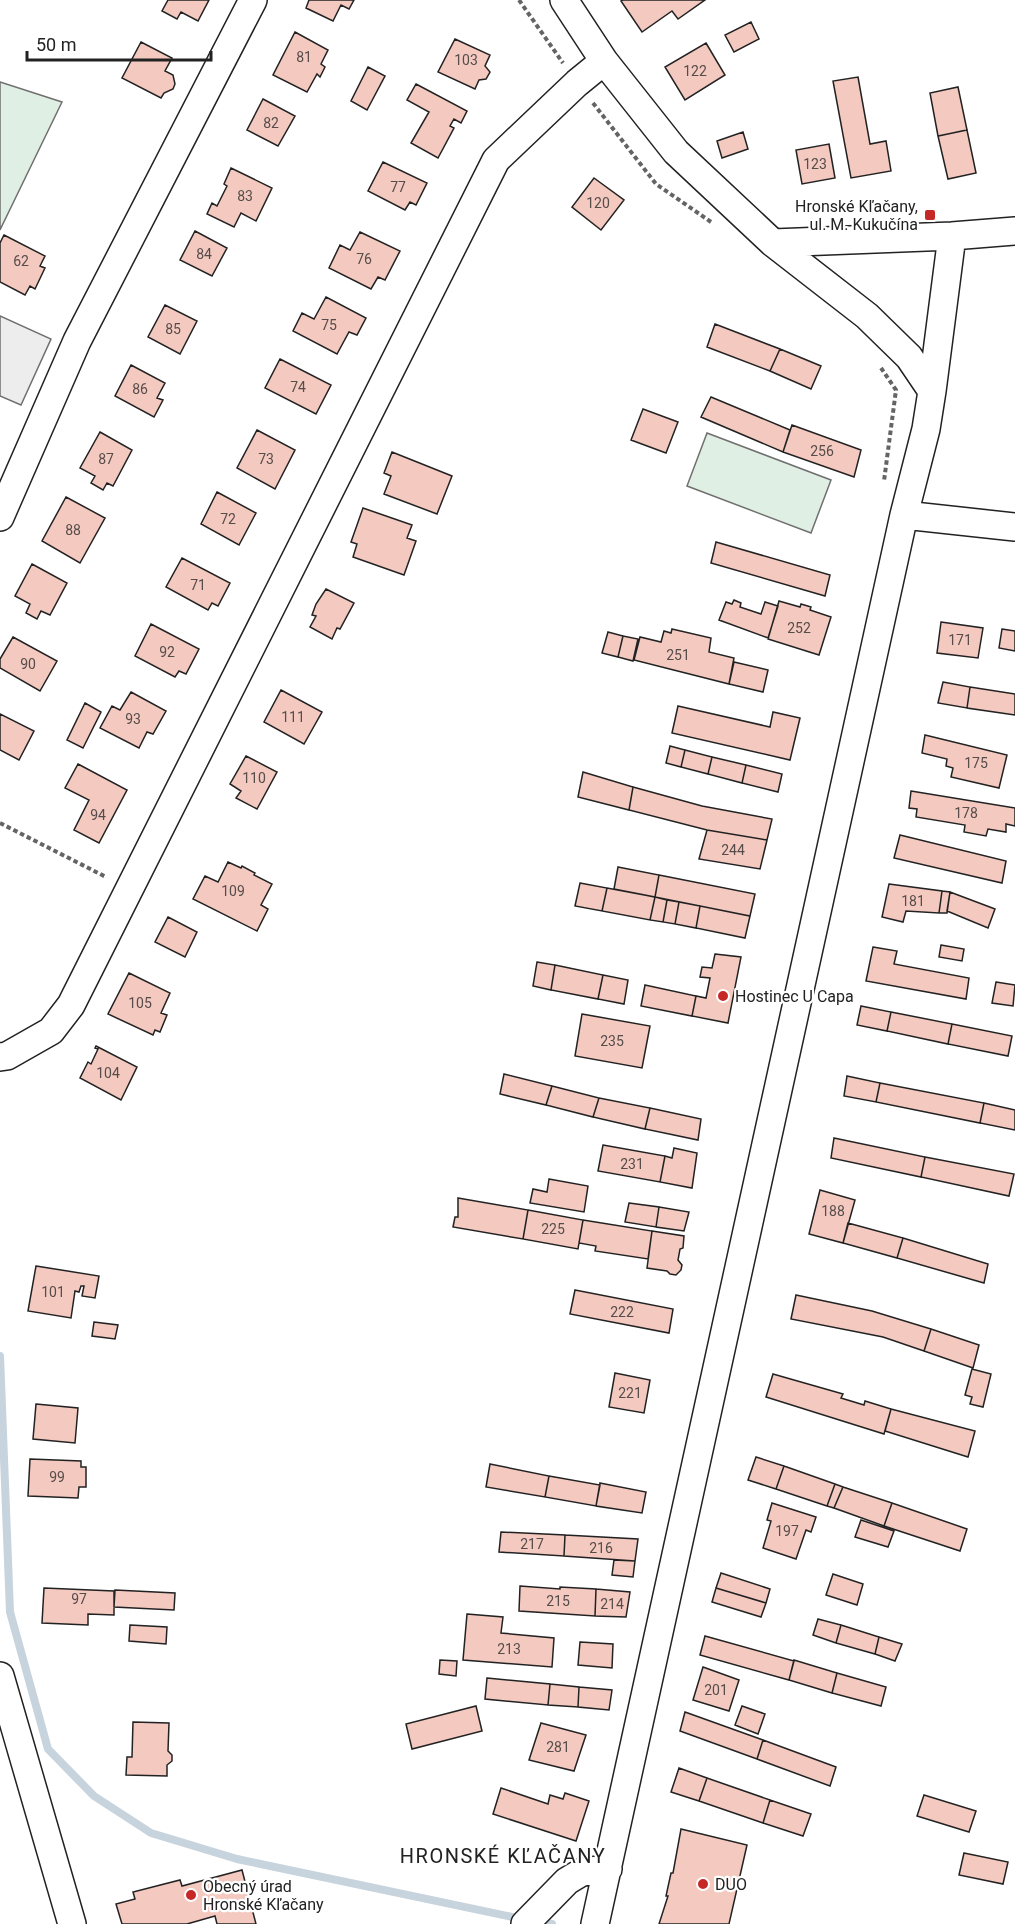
<svg xmlns="http://www.w3.org/2000/svg" width="1015" height="1924" font-family="Roboto,sans-serif">
	<style>
		.green { fill: #e0efe3; stroke: #6f6f6f; stroke-width: 1.5 }
		.parking { fill: #ededed; stroke: #6f6f6f; stroke-width: 1.5 }
		.lines { fill: none; stroke-linecap: round; stroke-linejoin: round }
		.stream { stroke: #c7d3dd; stroke-width: 8 }
		.building { fill: #f3c9c0; stroke: #222; stroke-width: 1.5 }
		.minor-casing { stroke: #222; stroke-width: 30 }
		.path { stroke: #646464; stroke-width: 4; stroke-dasharray: 4.5 3; stroke-linecap: butt }
		.minor { stroke: #fff; stroke-width: 27 }
		.poi-dot { fill: #c62828; stroke: #fff; stroke-width: 2 }
		.labels { text-anchor: middle; stroke-width: 4.5; stroke-linejoin: round; paint-order: stroke }
		.number-label { font-size: 14px; fill: #564c4a }
		.poi-label { font-size: 16px; fill: #222; stroke: #fff; text-anchor: start }
		.quarter-label { font-size: 20px; letter-spacing: 1.5px; fill: #222; stroke: #fff }
	</style>
	<rect width="100%" height="100%" fill="#fff"/>
	<path class="green" d="M0,82L62,102L0,230Z
		M707,433L831,480L811,533L687,486Z"/>
	<path class="parking" d="M0,316L51,339L21,405L0,396Z"/>
	<g class="lines">
		<path class="stream" d="M0,1356L10,1612L48,1749L94,1796L151,1833L237,1859L522,1919
			M537,1921L552,1924"/>
	</g>
	<path class="building" d="M168,0H209L198,21L181,12L177,19L162,11Z
		M309,0H354L349,9L341,5L333,21L306,8Z
		M623,0H705L678,19L672,11L642,32L621,1Z
		M751,22L759,39L734,52L725,35Z
		M295,32L328,50L321,64L325,67L320,77L317,74L307,92L273,75Z
		M455,39L490,55L485,66L490,72L486,79L479,80L475,89L438,72Z
		M141,42L172,58L165,71L173,75L175,84L173,89L164,93L161,98L122,78Z
		M706,43L725,75L685,100L665,67Z
		M368,67L385,76L367,110L351,101Z
		M858,77L870,144L886,141L891,171L851,178L833,81Z
		M416,84L467,111L461,123L454,119L450,126L454,128L438,158L411,143L429,112L407,100Z
		M958,87L967,130L938,136L930,93Z
		M263,99L295,116L278,146L247,130Z
		M967,130L976,173L948,179L938,136Z
		M743,132L748,149L722,158L717,141Z
		M829,144L835,178L802,184L796,150Z
		M383,162L427,183L416,205L410,202L405,210L368,191Z
		M231,168L272,188L256,221L241,213L234,227L207,214L212,203L217,206L227,186L224,184Z
		M594,178L624,200L601,230L572,207Z
		M195,231L227,248L212,276L180,260Z
		M360,232L400,251L385,280L378,277L371,289L329,268L340,245L350,250Z
		M4,235L45,256L40,266L45,268L35,289L30,286L25,295L0,282V243Z
		M326,297L366,318L357,335L349,332L337,354L293,331L302,313L314,319Z
		M165,305L197,321L180,354L148,337Z
		M715,324L780,349L770,371L707,347Z
		M780,349L821,366L811,389L770,371Z
		M280,359L331,385L316,414L265,388Z
		M131,365L165,383L157,398L163,400L154,417L115,396Z
		M711,397L790,430L783,452L701,417Z
		M643,409L678,422L666,453L631,440Z
		M792,425L861,450L854,477L783,452Z
		M257,430L295,450L275,489L237,468Z
		M100,432L132,450L113,486L107,483L103,490L91,483L95,476L80,468Z
		M392,452L452,476L437,514L384,494L391,476L384,473Z
		M217,492L256,513L239,545L201,524Z
		M66,497L105,518L80,563L42,541Z
		M363,508L412,525L407,538L416,541L404,575L353,557L357,544L351,542Z
		M716,542L830,575L825,596L711,563Z
		M182,558L230,583L218,606L212,603L208,610L166,587Z
		M32,564L67,583L50,615L41,611L37,619L26,613L30,604L15,596Z
		M326,589L354,603L340,629L337,628L332,639L310,627L316,616L312,615L316,604Z
		M734,600L741,603L740,607L761,614L765,602L778,606L768,638L719,620L726,602L732,604Z
		M779,601L800,607L801,604L811,607L810,610L831,617L819,655L768,639Z
		M941,622L983,628L978,658L937,653Z
		M151,624L199,649L186,674L179,671L175,677L135,656Z
		M672,629L711,638L709,652L734,658L729,684L634,660L640,637L661,642L664,631L671,633Z
		M1002,629L1015,631V651L999,648Z
		M608,632L623,636L618,657L602,653Z
		M623,636L638,639L633,661L618,657Z
		M13,637L57,661L40,691L0,668V659Z
		M734,662L768,670L763,692L729,684Z
		M943,682L970,687L967,708L938,703Z
		M970,687L1015,694V715L967,708Z
		M281,690L322,712L304,744L264,722Z
		M131,692L166,711L153,734L147,732L139,748L100,728L112,706L120,710Z
		M85,703L101,712L83,748L67,740Z
		M678,706L770,727L773,712L800,718L790,760L672,733Z
		M0,714L34,731L19,760L0,750Z
		M925,735L1007,755L999,788L951,777L953,768L946,766L947,759L922,753Z
		M670,746L685,750L681,767L666,763Z
		M685,750L712,757L708,774L681,767Z
		M246,756L277,772L257,809L236,798L241,791L230,784Z
		M712,757L746,765L742,783L708,774Z
		M78,764L127,790L99,843L74,830L89,800L65,788Z
		M746,765L782,774L778,792L742,783Z
		M583,772L633,787L629,810L578,797Z
		M633,787L702,806L772,819L767,840L707,830L629,810Z
		M911,791L1015,808V826L1006,824V832L988,829L986,836L964,832L965,825L916,817L917,809L909,808Z
		M707,830L767,840L760,869L699,859Z
		M900,835L1006,861L1002,883L894,858Z
		M228,862L241,868L242,866L255,873L254,875L272,884L261,905L268,909L257,931L193,899L205,876L218,882Z
		M618,867L659,875L655,897L614,889Z
		M659,875L755,894L750,916L655,897Z
		M580,883L607,888L602,911L575,906Z
		M889,884L942,891L939,913L906,911L903,922L882,917Z
		M607,888L655,897L650,920L602,911Z
		M942,891L950,892L947,913H939Z
		M950,892L995,909L988,928L947,911Z
		M655,897L667,900L663,922L650,920Z
		M667,900L679,902L675,924L663,922Z
		M679,902L700,906L696,928L675,924Z
		M700,906L750,916L745,938L696,928Z
		M168,917L197,932L185,957L155,942Z
		M941,945L964,949L962,961L939,957Z
		M873,947L897,951L894,964L969,978L966,999L866,981Z
		M715,954L741,957L728,1023L692,1016L696,996L706,998L710,978L700,977L702,967L712,968Z
		M537,962L555,965L551,990L533,986Z
		M555,965L603,975L598,999L551,990Z
		M129,973L170,993L161,1013L167,1015L160,1032L155,1030L153,1035L108,1014Z
		M603,975L628,980L624,1004L598,999Z
		M996,982L1015,985L1013,1006L992,1003Z
		M645,985L696,996L692,1016L641,1006Z
		M861,1006L891,1012L887,1031L857,1025Z
		M891,1012L952,1024L948,1044L887,1031Z
		M582,1014L650,1026L642,1068L575,1056Z
		M952,1024L1012,1036L1008,1056L948,1044Z
		M96,1046L137,1067L121,1100L80,1078L88,1062L91,1064L98,1049L95,1048Z
		M504,1074L552,1086L546,1105L500,1094Z
		M847,1076L880,1083L876,1102L844,1096Z
		M880,1083L984,1103L980,1123L876,1102Z
		M552,1086L599,1098L593,1117L546,1105Z
		M599,1098L650,1108L645,1129L593,1117Z
		M984,1103L1015,1110V1130L980,1123Z
		M650,1108L701,1119L698,1140L645,1129Z
		M834,1138L925,1157L921,1177L831,1158Z
		M603,1145L665,1156L660,1182L598,1171Z
		M674,1148L697,1153L692,1188L660,1182L665,1156L672,1158Z
		M925,1157L1014,1174L1009,1196L921,1177Z
		M549,1179L588,1186L584,1212L530,1203L533,1189L547,1192Z
		M820,1190L855,1200L843,1243L809,1234Z
		M458,1198L528,1210L523,1239L453,1227L455,1217H458Z
		M629,1203L659,1207L656,1227L625,1222Z
		M659,1207L689,1212L684,1231L656,1227Z
		M528,1210L583,1220L578,1249L523,1239Z
		M583,1220L652,1231L648,1259L595,1251L596,1246L579,1243Z
		M848,1223L903,1238L897,1258L843,1243Z
		M652,1231L684,1236L683,1248L680,1249L678,1260L682,1265L681,1270L676,1275L670,1274L667,1271L647,1268Z
		M903,1238L988,1264L984,1283L897,1258Z
		M36,1266L99,1276L95,1298L82,1296L84,1286H81L79,1292L75,1291L71,1318L28,1311Z
		M575,1290L673,1309L669,1333L570,1314Z
		M796,1295L872,1311L931,1329L924,1351L883,1337L791,1319Z
		M94,1322L118,1325L115,1339L92,1336Z
		M931,1329L979,1345L973,1368L924,1351Z
		M972,1369L991,1374L983,1407L970,1404L972,1397L965,1395Z
		M615,1373L650,1380L644,1413L609,1407Z
		M773,1374L843,1394L841,1398L864,1405L865,1401L891,1409L884,1434L766,1397Z
		M36,1404L78,1408L75,1443L33,1439Z
		M891,1409L975,1431L968,1457L885,1431Z
		M756,1457L784,1466L776,1489L748,1480Z
		M30,1459L81,1461V1467H86V1487H79L78,1498L28,1496Z
		M490,1464L549,1476L545,1497L486,1487Z
		M784,1466L835,1484L827,1506L776,1489Z
		M549,1476L600,1485L596,1506L545,1497Z
		M600,1483L646,1492L642,1513L596,1506Z
		M835,1484L843,1487L834,1508L827,1506Z
		M843,1487L892,1503L884,1526L834,1508Z
		M772,1503L816,1517L811,1532L806,1530L796,1559L763,1548L771,1521L767,1520Z
		M892,1503L967,1529L960,1551L884,1526Z
		M861,1520L894,1531L888,1547L855,1537Z
		M501,1532L565,1535L564,1556L499,1552Z
		M565,1535L638,1539L635,1561L564,1556Z
		M614,1560L635,1561L633,1577L612,1575Z
		M721,1573L770,1589L766,1603L716,1588Z
		M833,1574L863,1584L857,1605L826,1595Z
		M520,1586L560,1589V1587L596,1589L595,1616L519,1611Z
		M44,1588L114,1591V1615L88,1614V1625L42,1623Z
		M716,1588L766,1603L761,1617L712,1602Z
		M596,1589L630,1592L626,1617L595,1616Z
		M115,1590L175,1593L174,1610L114,1607Z
		M467,1614L503,1617L501,1633L554,1638L552,1667L463,1660Z
		M818,1619L841,1625L836,1643L813,1635Z
		M130,1625L167,1627L166,1644L129,1641Z
		M841,1625L879,1637L875,1654L836,1643Z
		M705,1636L794,1661L789,1680L700,1655Z
		M879,1637L902,1644L895,1661L875,1654Z
		M580,1642L613,1644L612,1668L578,1665Z
		M440,1660L457,1661L456,1676L439,1674Z
		M794,1660L837,1673L832,1693L789,1680Z
		M703,1667L739,1680L729,1711L693,1700Z
		M837,1673L886,1687L881,1706L832,1693Z
		M487,1678L550,1684L548,1705L485,1699Z
		M550,1684L579,1687L578,1707L548,1705Z
		M579,1687L612,1690L609,1710L578,1707Z
		M476,1706L482,1731L412,1749L406,1724Z
		M742,1706L765,1714L758,1734L735,1725Z
		M685,1712L763,1740L757,1759L680,1731Z
		M133,1722L169,1723L168,1751L172,1755V1761L167,1765V1776L126,1775L127,1757H132Z
		M541,1723L586,1735L574,1771L529,1760Z
		M763,1740L836,1767L830,1786L757,1759Z
		M679,1768L707,1778L699,1801L671,1792Z
		M707,1778L770,1800L763,1823L699,1801Z
		M501,1788L548,1804L550,1795L563,1799L565,1793L589,1801L576,1841L493,1814Z
		M924,1795L976,1811L969,1832L917,1816Z
		M770,1800L811,1814L803,1836L763,1823Z
		M681,1829L747,1845L729,1924H659L668,1896H666L671,1873H673Z
		M964,1853L1008,1862L1003,1884L959,1875Z
		M242,1870L256,1924H217L215,1916L187,1924H122L116,1904L135,1899L133,1892L180,1880L182,1886Z"/>
	<g class="lines">
		<defs>
			<path id="minor" d="M564,0L604,61L676,152L773,243L867,316L909,357L932,391L926,429L904,515L595,1924
				M773,243L952,236L1015,231
				M932,391L952,236
				M904,515L1015,527
				M0,517L77,341L253,0
				M0,1057L7,1056L51,1031L71,1005L496,160L577,83L604,61
				M0,1676L72,1924
				M525,1924L567,1881L582,1872L608,1869"/>
		</defs>
		<use href="#minor" class="minor-casing"/>
		<path class="path" d="M519,0L563,63
			M593,103L656,184L711,222
			M881,368L896,390L884,481
			M0,823L106,877"/>
		<use href="#minor" class="minor"/>
	</g>
	<g class="poi-dot">
		<rect x="924" y="209" width="12" height="12" rx="3"/>
		<circle cx="723" cy="996" r="6"/>
		<circle cx="703" cy="1884" r="6"/>
		<circle cx="191" cy="1895" r="6"/>
	</g>
	<g class="labels">
		<g class="number-label">
			<text x="304" y="62">81</text>
			<text x="466" y="65">103</text>
			<text x="695" y="76">122</text>
			<text x="271" y="128">82</text>
			<text x="815" y="169">123</text>
			<text x="398" y="192">77</text>
			<text x="245" y="201">83</text>
			<text x="598" y="208">120</text>
			<text x="204" y="259">84</text>
			<text x="364" y="264">76</text>
			<text x="21" y="266">62</text>
			<text x="329" y="330">75</text>
			<text x="173" y="334">85</text>
			<text x="298" y="392">74</text>
			<text x="140" y="394">86</text>
			<text x="822" y="456">256</text>
			<text x="106" y="464">87</text>
			<text x="266" y="464">73</text>
			<text x="228" y="524">72</text>
			<text x="73" y="535">88</text>
			<text x="198" y="590">71</text>
			<text x="799" y="633">252</text>
			<text x="960" y="645">171</text>
			<text x="167" y="657">92</text>
			<text x="678" y="660">251</text>
			<text x="28" y="669">90</text>
			<text x="293" y="722">111</text>
			<text x="133" y="724">93</text>
			<text x="976" y="768">175</text>
			<text x="254" y="783">110</text>
			<text x="966" y="818">178</text>
			<text x="98" y="820">94</text>
			<text x="733" y="855">244</text>
			<text x="233" y="896">109</text>
			<text x="913" y="906">181</text>
			<text x="140" y="1008">105</text>
			<text x="612" y="1046">235</text>
			<text x="108" y="1078">104</text>
			<text x="632" y="1169">231</text>
			<text x="833" y="1216">188</text>
			<text x="553" y="1234">225</text>
			<text x="53" y="1297">101</text>
			<text x="622" y="1317">222</text>
			<text x="630" y="1398">221</text>
			<text x="57" y="1482">99</text>
			<text x="787" y="1536">197</text>
			<text x="532" y="1549">217</text>
			<text x="601" y="1553">216</text>
			<text x="79" y="1604">97</text>
			<text x="558" y="1606">215</text>
			<text x="612" y="1609">214</text>
			<text x="509" y="1654">213</text>
			<text x="716" y="1695">201</text>
			<text x="558" y="1752">281</text>
		</g>
		<g class="poi-label">
			<text x="918" y="212" text-anchor="end">Hronské Kľačany,<tspan x="918" dy="18">ul. M. Kukučína</tspan></text>
			<text x="735" y="1002">Hostinec U Capa</text>
			<text x="715" y="1890">DUO</text>
			<text x="203" y="1892">Obecný úrad<tspan x="203" dy="18">Hronské Kľačany</tspan></text>
		</g>
		<g class="quarter-label">
			<text x="503" y="1863">HRONSKÉ KĽAČANY</text>
		</g>
	</g>
	<path d="M27 51v9h184v-9" fill="none" stroke="#222222" stroke-width="3"/>
	<text x="36" y="51" font-size="18" fill="#222222" stroke="#ffffff" stroke-width="4.5" paint-order="stroke">50 m</text>
</svg>
